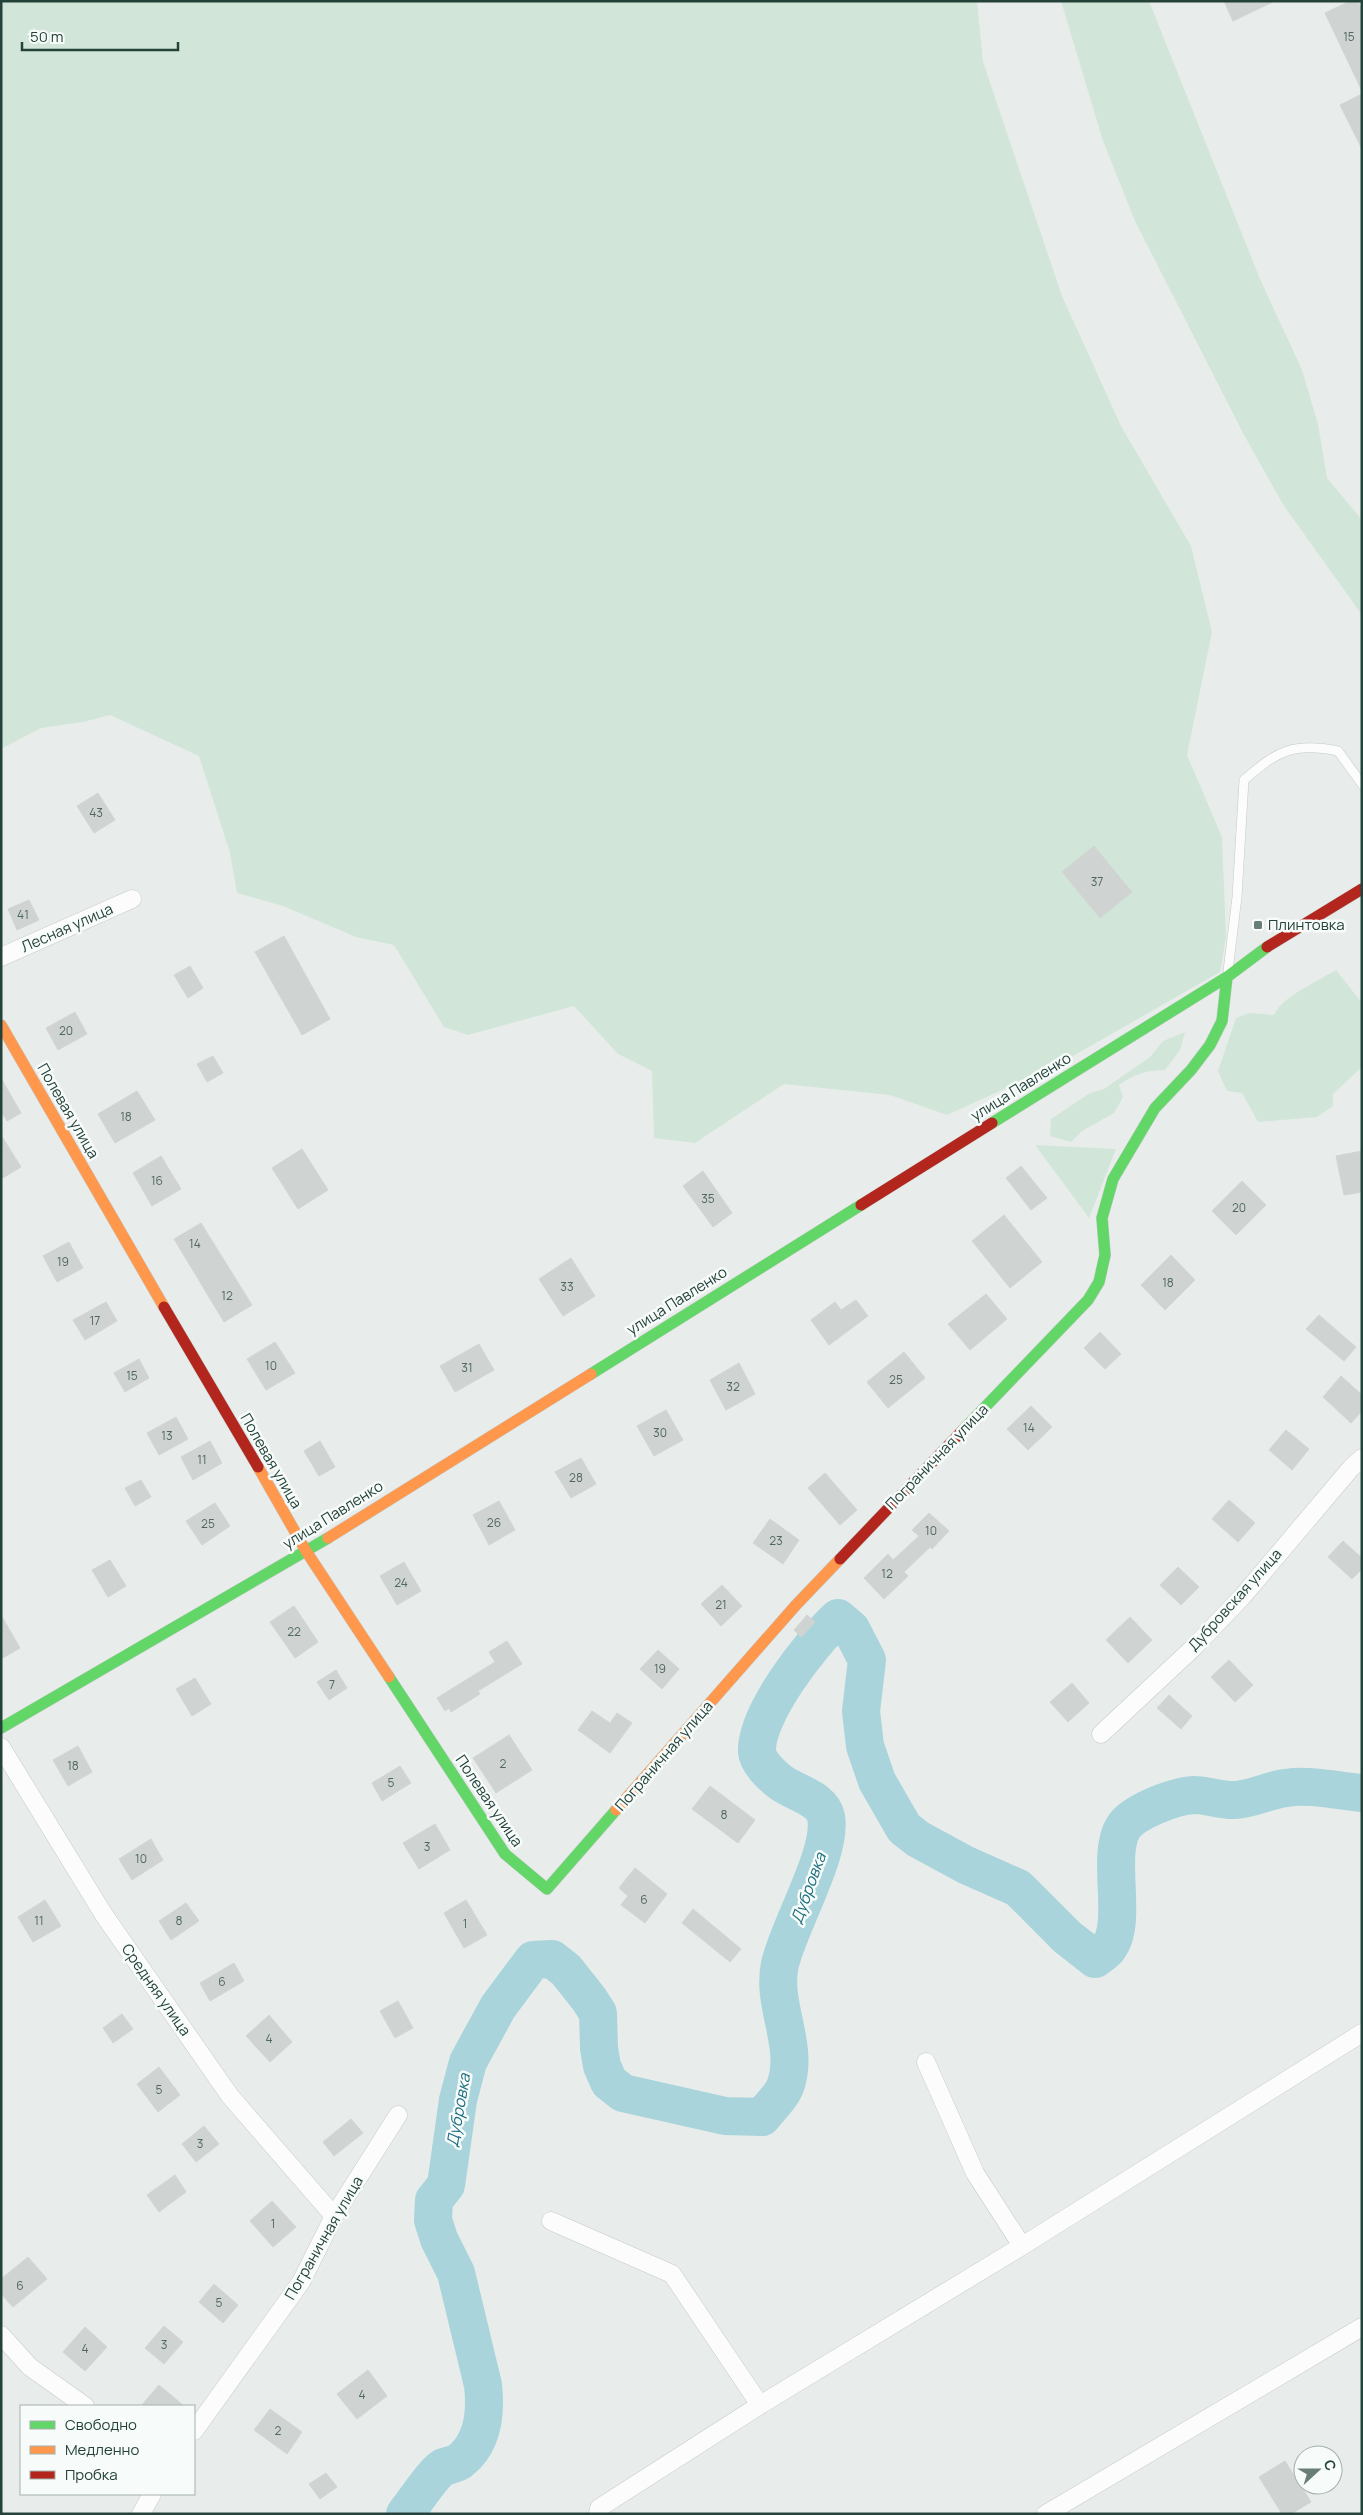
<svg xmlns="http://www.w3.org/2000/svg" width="1363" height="2515" font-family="Manrope,sans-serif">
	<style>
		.green { fill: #d1e6d8 }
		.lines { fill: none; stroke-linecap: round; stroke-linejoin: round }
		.river { stroke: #a9d4db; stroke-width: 38 }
		.building { fill: #cfd4d2; stroke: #d1d6d4 }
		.lane-casing { stroke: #c5cac8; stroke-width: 10 }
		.street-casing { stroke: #c5cac8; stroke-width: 19 }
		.fast-casing { stroke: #c3cbc8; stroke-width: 12 }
		.slow-casing { stroke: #c3cbc8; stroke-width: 12 }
		.jam-casing { stroke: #c3cbc8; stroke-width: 12 }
		.lane { stroke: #fcfcfc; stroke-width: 9 }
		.street { stroke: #fcfcfc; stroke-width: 18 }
		.fast { stroke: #63d668; stroke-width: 11 }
		.slow { stroke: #ff974d; stroke-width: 11 }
		.jam { stroke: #b3261e; stroke-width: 11 }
		.poi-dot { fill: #697e78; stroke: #f7fbf9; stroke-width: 2 }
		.labels { text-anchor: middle; stroke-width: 5; stroke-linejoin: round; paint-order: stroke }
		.number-label { font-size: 12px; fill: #506761 }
		.poi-label { font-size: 15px; fill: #24423a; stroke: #f7fbf9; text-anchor: start }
		.street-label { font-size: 15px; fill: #24423a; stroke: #f7fbf9 }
		.water-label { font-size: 16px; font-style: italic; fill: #1c6f80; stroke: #f7fbf9 }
	</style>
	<rect width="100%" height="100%" fill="#e8edeb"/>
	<path class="green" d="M1,1H977L983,62L1062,296L1121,426L1191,546L1212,632L1187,755L1222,837L1226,937L1220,972L1059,1064L947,1115L890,1095L784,1084L695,1143L654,1138L652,1071L618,1054L574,1006L468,1035L444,1027L394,945L356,937L283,906L237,893L230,853L199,756L110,715L83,722L41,728L1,749Z
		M1061,1H1149L1260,279L1302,370L1318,424L1327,478L1362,520V615L1284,506L1244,435L1135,221L1103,141Z
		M1336,970L1362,1003V1067L1333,1094V1106L1317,1117L1258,1122L1242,1093L1227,1091L1218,1071L1236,1018L1249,1013L1274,1015C1281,997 1320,980 1336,970Z
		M1185,1032L1180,1050L1165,1070C1147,1070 1134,1074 1119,1085L1123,1097L1114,1113L1082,1131L1071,1142L1050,1136L1051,1119L1090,1093L1104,1089L1150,1057L1163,1041Z
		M1035,1145L1116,1149L1089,1218Z"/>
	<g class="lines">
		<path class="river" d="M405,2514C414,2503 432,2475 442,2468C447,2465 455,2465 460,2461C483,2443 486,2412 483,2385L456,2273L439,2239L433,2220L434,2200L446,2185L458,2100L468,2062L498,2007L533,1960L552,1959L566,1970L589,1999L598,2013L599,2048L602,2066L609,2082L623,2093L725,2116L762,2117C769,2108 783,2095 786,2084C799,2045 771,2004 780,1964C789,1925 833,1852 826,1817C822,1797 793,1793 779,1781C771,1775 758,1762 757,1752C755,1715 811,1643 838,1618L851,1629L867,1660L861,1711L865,1746L877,1781L904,1828L918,1839L966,1865L1018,1888L1067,1937L1095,1959C1099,1956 1106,1952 1109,1947C1128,1922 1106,1856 1123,1828C1133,1811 1176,1796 1194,1795C1208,1795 1222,1801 1235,1800C1254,1799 1268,1790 1286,1788C1310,1784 1338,1791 1362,1793"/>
	</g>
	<path class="building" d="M1224,1H1275L1233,21Z
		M1350,1H1358L1362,9V91L1325,13Z
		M1362,94V149L1340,105Z
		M98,793L115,820L94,833L77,806Z
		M1094,846L1132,892L1100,918L1062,872Z
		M29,900L39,920L17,930L8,909Z
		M284,936L330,1019L302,1035L255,952Z
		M190,966L203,988L188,998L174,975Z
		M75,1012L87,1034L58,1050L46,1028Z
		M213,1056L223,1073L207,1082L197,1064Z
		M1,1078L21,1113L7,1121L1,1111Z
		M137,1091L155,1120L115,1143L98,1114Z
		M1,1135L21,1167L1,1179Z
		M302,1149L328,1190L298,1209L272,1168Z
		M1362,1151V1192L1344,1195L1336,1156Z
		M161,1156L181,1189L152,1206L133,1173Z
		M1021,1166L1047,1198L1031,1210L1006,1178Z
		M703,1171L732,1213L713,1227L683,1186Z
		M1242,1181L1266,1205L1236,1235L1212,1211Z
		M1004,1215L1042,1262L1010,1288L972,1241Z
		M201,1223L252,1305L224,1322L174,1239Z
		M69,1242L83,1268L57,1282L43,1256Z
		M1171,1255L1195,1280L1165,1310L1141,1285Z
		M571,1258L595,1296L563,1316L539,1279Z
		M986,1294L1007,1319L970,1350L948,1324Z
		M856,1300L868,1316L829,1345L811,1320L835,1302L841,1310Z
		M106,1302L117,1321L85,1340L73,1320Z
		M1319,1315L1356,1347L1344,1361L1306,1329Z
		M1100,1332L1121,1354L1105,1369L1084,1348Z
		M275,1342L295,1373L266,1390L247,1359Z
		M479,1344L494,1370L455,1392L440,1366Z
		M904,1352L925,1378L888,1408L867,1382Z
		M139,1359L149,1378L125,1392L114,1373Z
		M739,1363L755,1394L726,1410L710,1380Z
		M1341,1376L1362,1395V1411L1351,1423L1323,1397Z
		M1031,1406L1052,1427L1028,1450L1007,1429Z
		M666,1410L683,1440L654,1456L637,1426Z
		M176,1417L188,1439L159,1455L147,1433Z
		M1286,1430L1309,1449L1292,1470L1269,1450Z
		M210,1441L222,1463L193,1480L181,1457Z
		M320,1441L335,1467L319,1476L304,1451Z
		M581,1458L596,1484L571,1498L555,1472Z
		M825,1473L857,1510L840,1525L808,1488Z
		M141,1480L151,1497L135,1506L125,1488Z
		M1229,1500L1255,1523L1238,1542L1212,1519Z
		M499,1501L515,1530L489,1545L473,1515Z
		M215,1503L230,1526L202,1545L186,1521Z
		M929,1513L949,1531L932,1549L930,1547L904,1572L908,1576L884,1599L864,1578L888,1554L893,1560L919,1536L912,1530Z
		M770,1519L799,1540L783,1564L753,1543Z
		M1343,1541L1362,1558V1569L1352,1579L1328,1557Z
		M110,1560L126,1586L108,1597L92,1570Z
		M404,1562L421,1591L397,1605L380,1576Z
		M1178,1567L1199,1587L1181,1605L1160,1585Z
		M722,1585L742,1606L721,1626L701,1604Z
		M294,1606L318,1642L295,1658L270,1622Z
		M1,1615L20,1648L1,1659Z
		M807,1615L815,1622L801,1637L794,1630Z
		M1130,1617L1152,1640L1128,1663L1106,1640Z
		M507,1641L522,1664L478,1691L480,1694L451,1712L449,1708L445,1711L437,1698L495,1662L489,1652Z
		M658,1650L679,1669L662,1689L640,1669Z
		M1229,1660L1253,1685L1235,1702L1211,1677Z
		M336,1670L347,1688L329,1700L317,1682Z
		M195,1678L211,1704L192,1716L176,1689Z
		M1072,1683L1089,1703L1068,1722L1050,1702Z
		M1169,1695L1192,1716L1181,1729L1157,1708Z
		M592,1711L610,1723L617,1713L632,1723L610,1753L578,1730Z
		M509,1735L532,1770L496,1793L473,1758Z
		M78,1746L92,1772L68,1786L53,1760Z
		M400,1766L411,1783L382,1801L372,1783Z
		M710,1786L755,1820L738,1843L692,1809Z
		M435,1824L450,1850L419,1869L403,1843Z
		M151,1839L163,1860L132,1880L119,1859Z
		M635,1868L667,1894L645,1923L621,1905L628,1896L619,1888Z
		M45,1900L61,1926L33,1942L18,1917Z
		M466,1900L487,1935L464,1948L444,1913Z
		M186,1903L199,1921L171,1940L159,1921Z
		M693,1909L741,1949L730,1962L682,1923Z
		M234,1963L244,1981L210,2001L200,1983Z
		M398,2001L413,2028L395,2038L380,2011Z
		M122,2014L133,2029L113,2043L103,2028Z
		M269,2015L292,2042L270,2062L246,2036Z
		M159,2067L180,2095L158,2112L137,2084Z
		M351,2119L363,2133L334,2156L323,2142Z
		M204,2126L219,2144L196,2162L182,2144Z
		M175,2175L186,2192L159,2212L147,2195Z
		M272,2201L296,2227L273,2247L250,2221Z
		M28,2257L47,2279L13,2307L1,2294V2279Z
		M214,2284L238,2305L223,2323L199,2302Z
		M164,2326L183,2342L164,2364L145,2348Z
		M85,2327L107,2347L85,2371L63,2352Z
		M368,2370L387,2396L357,2419L337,2394Z
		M159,2385L184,2406H141Z
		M270,2409L302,2432L287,2454L254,2430Z
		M1285,2461L1311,2502L1291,2514H1282L1259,2477Z
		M326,2473L337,2487L320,2499L309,2484Z"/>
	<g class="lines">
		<defs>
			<path id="lane" d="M1228,971L1237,897L1244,780C1277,751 1293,742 1338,751L1362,784"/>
			<path id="street" d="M1,957L132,899
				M1101,1734L1193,1648L1242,1597L1351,1468L1362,1458
				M1,1747L104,1915L230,2096L334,2216
				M926,2062L975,2173L1022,2246
				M551,2221L672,2274L760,2405
				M1,2335L30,2367L85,2406
				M194,2431L301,2282L334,2216L398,2115
				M141,2514L152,2494
				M598,2514L599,2508L760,2405L1022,2246L1362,2033
				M1046,2514L1362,2327"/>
			<path id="fast" d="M992,1123L1227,977L1267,947
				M591,1374L861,1205
				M963,1430L1088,1300L1099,1282L1105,1255L1102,1218L1113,1179L1155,1108L1191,1070L1210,1045L1222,1021L1227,977
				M389,1677L505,1854L547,1889L616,1810
				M1,1728L328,1538"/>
			<path id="slow" d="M1,1025L164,1307
				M258,1467L306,1551L389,1677
				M328,1538L591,1374
				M616,1810L796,1605L840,1559"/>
			<path id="jam" d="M1267,947L1362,889
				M861,1205L992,1123
				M164,1307L258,1467
				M840,1559L963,1430"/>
		</defs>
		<use href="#lane" class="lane-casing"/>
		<use href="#street" class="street-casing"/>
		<use href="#fast" class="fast-casing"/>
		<use href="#slow" class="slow-casing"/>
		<use href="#jam" class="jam-casing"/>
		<use href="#lane" class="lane"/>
		<use href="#street" class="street"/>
		<use href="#fast" class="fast"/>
		<use href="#slow" class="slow"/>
		<use href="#jam" class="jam"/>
	</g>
	<rect class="poi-dot" x="1253" y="920" width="10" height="10" rx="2.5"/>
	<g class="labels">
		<g class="number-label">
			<text x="1349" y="41">15</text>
			<text x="96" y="817">43</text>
			<text x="1097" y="886">37</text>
			<text x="23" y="919">41</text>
			<text x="66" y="1035">20</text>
			<text x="126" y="1121">18</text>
			<text x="157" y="1185">16</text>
			<text x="708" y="1203">35</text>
			<text x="1239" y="1212">20</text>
			<text x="195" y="1248">14</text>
			<text x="63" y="1266">19</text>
			<text x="1168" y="1287">18</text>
			<text x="567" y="1291">33</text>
			<text x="227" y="1300">12</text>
			<text x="95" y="1325">17</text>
			<text x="271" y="1370">10</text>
			<text x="467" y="1372">31</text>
			<text x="132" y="1380">15</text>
			<text x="896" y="1384">25</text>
			<text x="733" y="1391">32</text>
			<text x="1029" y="1432">14</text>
			<text x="660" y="1437">30</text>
			<text x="167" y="1440">13</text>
			<text x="202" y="1464">11</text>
			<text x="576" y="1482">28</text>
			<text x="494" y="1527">26</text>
			<text x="208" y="1528">25</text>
			<text x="931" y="1535">10</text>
			<text x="776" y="1545">23</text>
			<text x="887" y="1578">12</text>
			<text x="401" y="1587">24</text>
			<text x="721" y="1609">21</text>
			<text x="294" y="1636">22</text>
			<text x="660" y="1673">19</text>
			<text x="332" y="1689">7</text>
			<text x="503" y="1768">2</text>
			<text x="73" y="1770">18</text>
			<text x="391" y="1787">5</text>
			<text x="724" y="1819">8</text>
			<text x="427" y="1851">3</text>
			<text x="141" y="1863">10</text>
			<text x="644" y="1904">6</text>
			<text x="39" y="1925">11</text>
			<text x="179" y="1925">8</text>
			<text x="465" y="1928">1</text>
			<text x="222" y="1986">6</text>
			<text x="269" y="2043">4</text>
			<text x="159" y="2094">5</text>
			<text x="200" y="2148">3</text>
			<text x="273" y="2228">1</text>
			<text x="20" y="2290">6</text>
			<text x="219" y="2307">5</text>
			<text x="164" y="2349">3</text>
			<text x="85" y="2353">4</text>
			<text x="362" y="2399">4</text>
			<text x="278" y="2435">2</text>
		</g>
		<g class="poi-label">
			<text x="1268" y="930">Плинтовка</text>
		</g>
		<g class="street-label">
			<text transform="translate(67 928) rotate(-24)" y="5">Лесная улица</text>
			<text transform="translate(1021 1087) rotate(-32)" y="5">улица Павленко</text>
			<text transform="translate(68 1111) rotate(60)" y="5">Полевая улица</text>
			<text transform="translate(677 1301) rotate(-32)" y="5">улица Павленко</text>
			<text transform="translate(937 1457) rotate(-46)" y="5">Пограничная улица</text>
			<text transform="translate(271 1461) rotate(60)" y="5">Полевая улица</text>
			<text transform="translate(333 1515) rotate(-32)" y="5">улица Павленко</text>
			<text transform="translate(1235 1600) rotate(-48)" y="5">Дубровская улица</text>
			<text transform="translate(664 1756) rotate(-49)" y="5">Пограничная улица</text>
			<text transform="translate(489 1801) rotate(56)" y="5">Полевая улица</text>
			<text transform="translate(156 1990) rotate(55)" y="5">Средняя улица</text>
			<text transform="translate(324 2238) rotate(-60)" y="5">Пограничная улица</text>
		</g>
		<g class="water-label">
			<text transform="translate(808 1888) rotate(-70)" y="6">Дубровка</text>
			<text transform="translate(458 2110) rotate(-80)" y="6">Дубровка</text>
		</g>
	</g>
	<rect width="1363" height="2515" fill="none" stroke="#24423a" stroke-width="5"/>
	<rect x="20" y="2405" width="175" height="90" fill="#f7fbf9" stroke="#a3b1ad"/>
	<rect x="30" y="2421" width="25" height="8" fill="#63d668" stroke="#a3b1ad"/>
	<text x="65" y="2430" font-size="15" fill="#24423a">Свободно</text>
	<rect x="30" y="2446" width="25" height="8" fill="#ff974d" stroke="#a3b1ad"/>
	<text x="65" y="2455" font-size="15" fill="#24423a">Медленно</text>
	<rect x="30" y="2471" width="25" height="8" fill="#b3261e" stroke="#a3b1ad"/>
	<text x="65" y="2480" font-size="15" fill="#24423a">Пробка</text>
	<g transform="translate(1318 2470) rotate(69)"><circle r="24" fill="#f7fbf9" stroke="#a3b1ad"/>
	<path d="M0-4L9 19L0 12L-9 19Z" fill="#697e78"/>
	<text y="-8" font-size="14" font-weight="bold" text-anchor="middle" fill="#24423a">С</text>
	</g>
	<path d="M22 42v8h156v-8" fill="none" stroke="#24423a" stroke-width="2.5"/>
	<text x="30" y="42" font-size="15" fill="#24423a" stroke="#f7fbf9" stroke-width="4" paint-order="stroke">50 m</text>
</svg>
